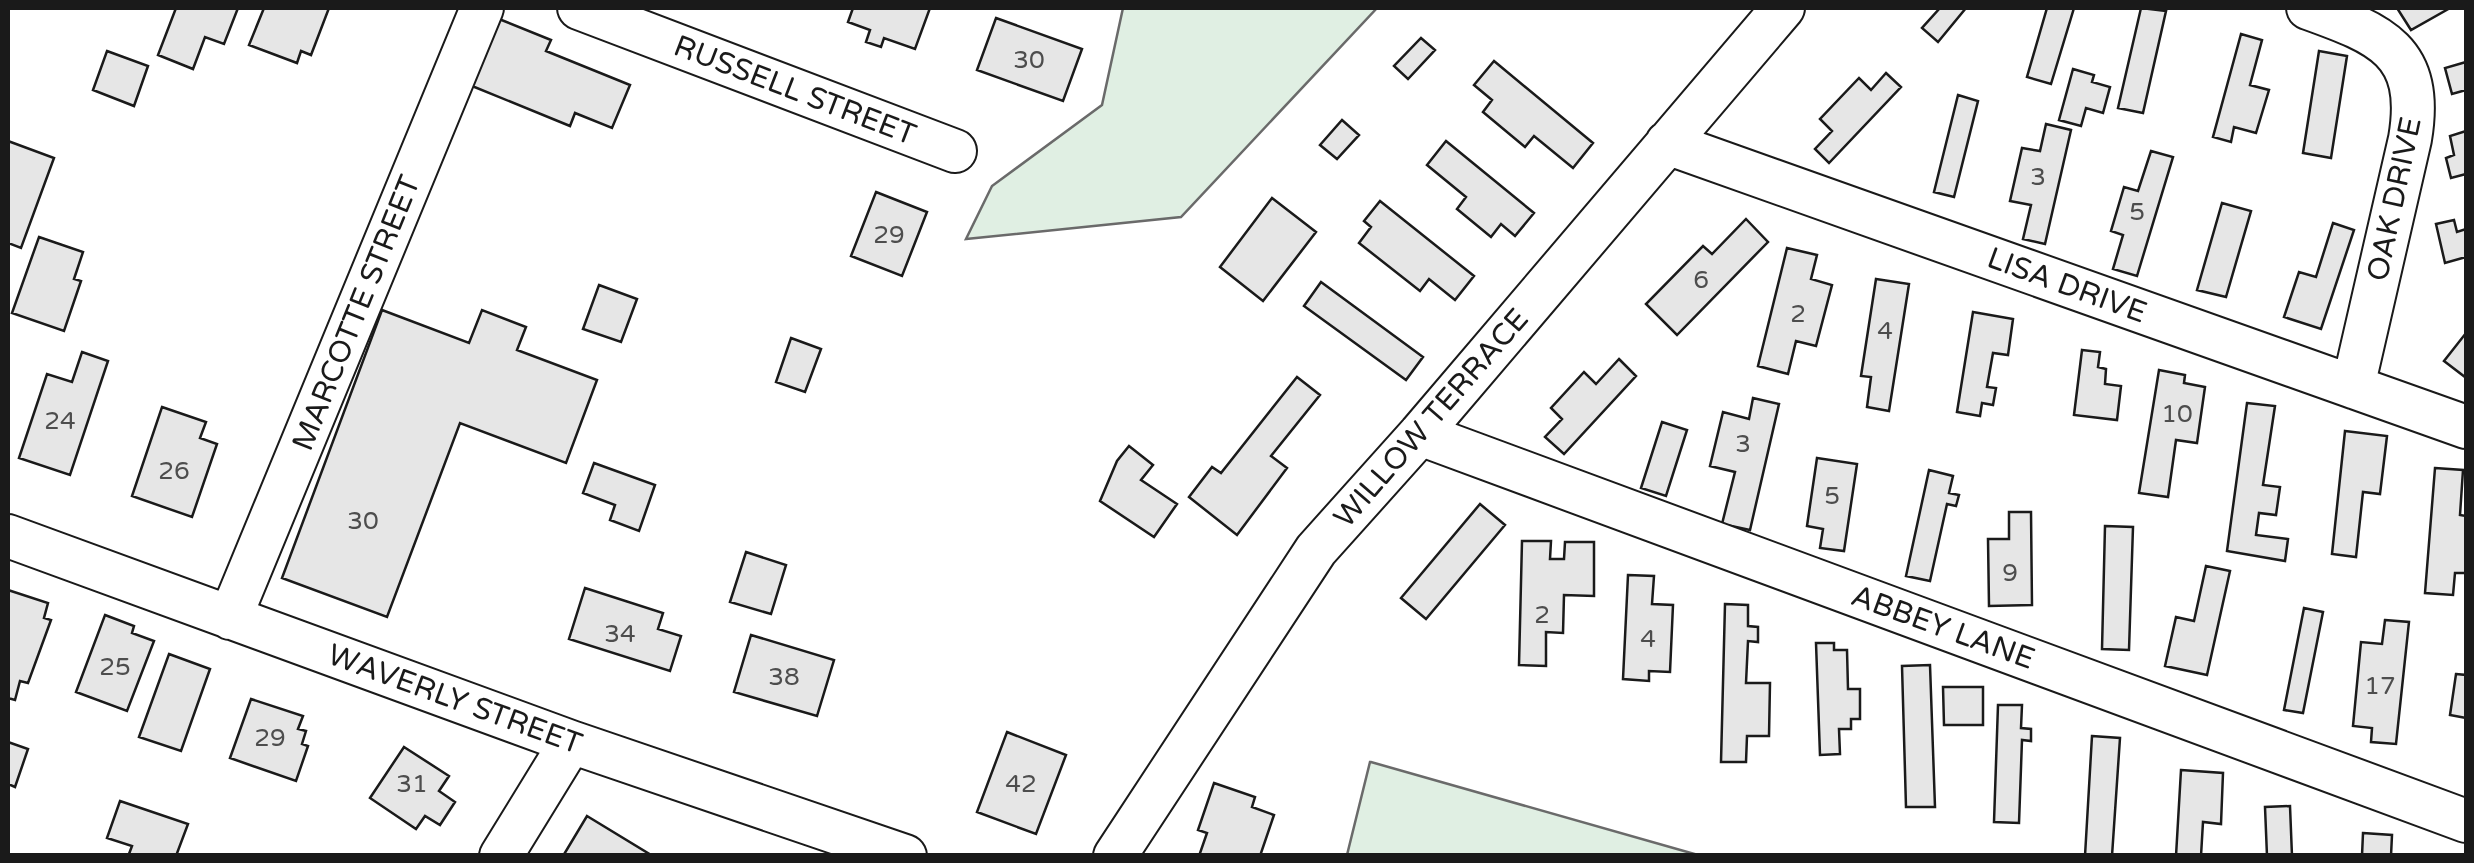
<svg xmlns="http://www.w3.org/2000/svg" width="2474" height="863" font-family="'Varela Round',sans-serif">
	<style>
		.green { fill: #e0efe3; stroke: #6a6a6a; stroke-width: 2.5 }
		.building { fill: #e6e6e6; stroke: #1a1a1a; stroke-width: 2.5 }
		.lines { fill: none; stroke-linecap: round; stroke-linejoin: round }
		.street-casing { stroke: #1a1a1a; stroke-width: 46 }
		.street { stroke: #fff; stroke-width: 42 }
		.labels { text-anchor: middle; stroke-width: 8; stroke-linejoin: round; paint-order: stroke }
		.number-label { font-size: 25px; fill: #4d4d4d }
		.street-label { font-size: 30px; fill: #1a1a1a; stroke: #fff }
	</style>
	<rect width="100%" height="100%" fill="#fff"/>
	<path class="green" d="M1123,8H1377L1181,217L966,239L992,186L1102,105Z
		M1370,762H1371L1698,855H1347Z"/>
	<path class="building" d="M176,8H238L224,44L205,37L193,69L158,55Z
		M264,8H329L311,55L301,51L297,63L249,45Z
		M853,8H930L915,49L884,38L881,47L866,42L870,30L848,22Z
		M1940,8H1966L1938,42L1922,28Z
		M2047,8H2074L2051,84L2027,77Z
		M2141,8L2166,11L2143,113L2118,108Z
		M2397,8H2450L2411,30Z
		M996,18L1082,49L1063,101L977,70Z
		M499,19L551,40L546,51L630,85L612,128L575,113L570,126L472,86Z
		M2241,34L2262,40L2250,85L2269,90L2256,133L2234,127L2231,142L2213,137Z
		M1421,38L1435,50L1408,79L1394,66Z
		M107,51L148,66L134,106L93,90Z
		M2319,51L2347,56L2331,158L2303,153Z
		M1494,61L1593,143L1573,168L1534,136L1525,147L1483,112L1492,100L1474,85Z
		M2466,62V90L2452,94L2445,68Z
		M2073,69L2094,75L2092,82L2110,87L2103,113L2086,108L2081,126L2059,120Z
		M1886,73L1901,87L1829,163L1815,149L1832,131L1820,119L1859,78L1871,90Z
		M1958,95L1978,101L1954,197L1934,192Z
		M1342,120L1359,135L1337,159L1320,145Z
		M2046,124L2071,130L2045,244L2023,239L2031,205L2010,201L2022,148L2040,151Z
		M2466,131V174L2451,178L2446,158L2454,155L2450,136Z
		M8,141L54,158L21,248L8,243Z
		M1446,141L1534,213L1515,236L1501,224L1491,237L1457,209L1466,197L1427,165Z
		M2151,151L2173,157L2137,276L2113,269L2123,235L2111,231L2124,187L2138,191Z
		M876,192L927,212L902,276L851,256Z
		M1272,198L1316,232L1263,301L1220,267Z
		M1380,201L1474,276L1455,300L1429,279L1420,291L1359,243L1371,227L1364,221Z
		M2222,203L2251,211L2226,297L2197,290Z
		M1746,219L1768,242L1677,335L1646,304L1703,246L1712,254Z
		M2454,220L2457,232L2466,229V257L2445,263L2436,224Z
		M2333,223L2354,230L2321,329L2284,317L2299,272L2316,277Z
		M39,237L83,252L74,279L81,281L64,331L12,313Z
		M1787,248L1817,255L1811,279L1832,285L1816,346L1796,341L1788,374L1758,366Z
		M1876,279L1909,284L1889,411L1867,407L1871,377L1861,376Z
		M1321,282L1423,357L1406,380L1304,306Z
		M599,285L637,299L621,342L583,329Z
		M382,310L469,343L482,310L526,327L517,350L597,380L566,463L460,423L387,617L282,578Z
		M1973,312L2013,319L2008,355L1993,353L1987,387L1996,388L1993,405L1982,403L1980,416L1957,412Z
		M2466,333V375L2465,377L2444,361Z
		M791,338L821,349L805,392L776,382Z
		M2082,350L2100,352L2098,367L2106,369L2105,384L2121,386L2117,420L2074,415Z
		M82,352L108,361L70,475L19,458L47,374L72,382Z
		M1619,359L1636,376L1564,454L1545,437L1562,419L1551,408L1584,372L1596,384Z
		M2159,370L2185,375L2184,383L2205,387L2197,443L2176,440L2168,497L2139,493Z
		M1297,377L1320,395L1271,456L1287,468L1237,535L1189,497L1212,467L1221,473Z
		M1753,398L1779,404L1750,530L1722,524L1735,472L1710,466L1723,412L1749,419Z
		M2247,403L2275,406L2263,485L2280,487L2276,515L2259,513L2256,535L2288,539L2285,561L2227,551Z
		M162,407L206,422L200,438L217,444L192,517L132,496Z
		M1662,422L1687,430L1666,496L1641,488Z
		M2345,431L2387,436L2380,494L2363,492L2356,557L2332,554Z
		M1129,446L1153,465L1141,480L1177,504L1154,537L1100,501L1117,461Z
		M1817,458L1857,464L1844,551L1820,548L1823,529L1807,526Z
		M594,463L655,485L639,531L610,520L615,505L583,493Z
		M2435,468L2463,470L2460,515L2466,516V573H2455L2453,595L2425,593Z
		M1929,470L1953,476L1949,493L1959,495L1956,506L1947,504L1930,581L1906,576Z
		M1480,504L1505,525L1426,619L1401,598Z
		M2009,512H2031L2032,605L1989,606L1988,539H2009Z
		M2105,526L2133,527L2129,650L2102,649Z
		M1522,541H1551L1550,559H1564L1565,542H1594V596L1564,595L1563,633L1546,632V666L1519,665Z
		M746,552L786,565L771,614L730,602Z
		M2206,566L2230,571L2207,675L2165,666L2176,617L2194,621Z
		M1628,575L1654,576L1652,604L1673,605L1670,672L1649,671V681L1623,679Z
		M585,588L663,613L658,629L681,636L670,671L569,639Z
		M8,590L48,603L44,618L51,620L28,683L20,681L15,700L8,698Z
		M1725,604L1748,605V626L1758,627V642L1748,641L1746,683H1770L1769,736H1747L1746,762H1721Z
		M2304,608L2323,612L2303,713L2284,710Z
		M105,615L134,626L132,633L154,641L127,711L76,692Z
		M2385,620L2409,622L2396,744L2371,742L2372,728L2353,726L2361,642L2382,644Z
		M751,635L834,660L817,716L734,692Z
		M1816,643H1834V650H1847L1848,689H1860V719H1851V729H1839L1840,754L1820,755Z
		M169,654L210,669L181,751L139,737Z
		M1930,665L1935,807H1906L1902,666Z
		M2456,674L2466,675V718L2450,715Z
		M1943,687H1983V725H1944Z
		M251,699L303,716L298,729L306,731L302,744L308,746L296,781L230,758Z
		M1998,705H2022L2021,728L2031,729V741L2022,740L2019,823L1994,822Z
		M1007,732L1066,755L1036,834L977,812Z
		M2092,736L2120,738L2112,856H2085Z
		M8,742L28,749L15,787L8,784Z
		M404,747L449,776L439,791L455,802L440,825L425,816L416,829L370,798Z
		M2181,770L2223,773L2221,824L2203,822L2201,856H2176Z
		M1214,783L1255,797L1252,807L1274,815L1260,856H1199L1207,833L1198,830Z
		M120,801L188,824L176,856H133L129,854L132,846L107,838Z
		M2290,806L2292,856H2267L2265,807Z
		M587,816L651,855V856H563Z
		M2363,833L2392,835L2391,856H2362Z"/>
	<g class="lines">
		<defs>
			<path id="street" d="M579,8L955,151
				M2308,8C2380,34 2425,50 2410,139L2353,387
				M1667,143L2466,427
				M1420,434L2466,821
				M8,536L571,742L905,856
				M230,618L482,8
				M501,856L571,742
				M1115,856L1316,550L1420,434L1783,8"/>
		</defs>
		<use href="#street" class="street-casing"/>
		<use href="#street" class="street"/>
	</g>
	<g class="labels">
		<g class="number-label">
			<text x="1029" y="68">30</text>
			<text x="2038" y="185">3</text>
			<text x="2137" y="220">5</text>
			<text x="889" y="243">29</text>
			<text x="1701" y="288">6</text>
			<text x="1798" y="322">2</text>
			<text x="1885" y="339">4</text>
			<text x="2177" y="422">10</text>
			<text x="60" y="429">24</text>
			<text x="1743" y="452">3</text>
			<text x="174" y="479">26</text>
			<text x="1832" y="504">5</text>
			<text x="363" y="529">30</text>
			<text x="2010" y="581">9</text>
			<text x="1542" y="623">2</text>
			<text x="620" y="642">34</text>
			<text x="1648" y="647">4</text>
			<text x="115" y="675">25</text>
			<text x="784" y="685">38</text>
			<text x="2380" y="694">17</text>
			<text x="270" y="746">29</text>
			<text x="412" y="792">31</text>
			<text x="1021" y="792">42</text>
		</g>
		<g class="street-label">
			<text transform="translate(795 90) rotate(21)" y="10">RUSSELL STREET</text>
			<text transform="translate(2394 199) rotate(-78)" y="10">OAK DRIVE</text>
			<text transform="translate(2067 285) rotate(20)" y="10">LISA DRIVE</text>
			<text transform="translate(356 313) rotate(-68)" y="10">MARCOTTE STREET</text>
			<text transform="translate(1431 418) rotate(-49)" y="10">WILLOW TERRACE</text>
			<text transform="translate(1943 627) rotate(20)" y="10">ABBEY LANE</text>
			<text transform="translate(455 699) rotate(20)" y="10">WAVERLY STREET</text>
		</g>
	</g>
	<rect width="2474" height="863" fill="none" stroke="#1a1a1a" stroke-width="20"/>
</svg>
